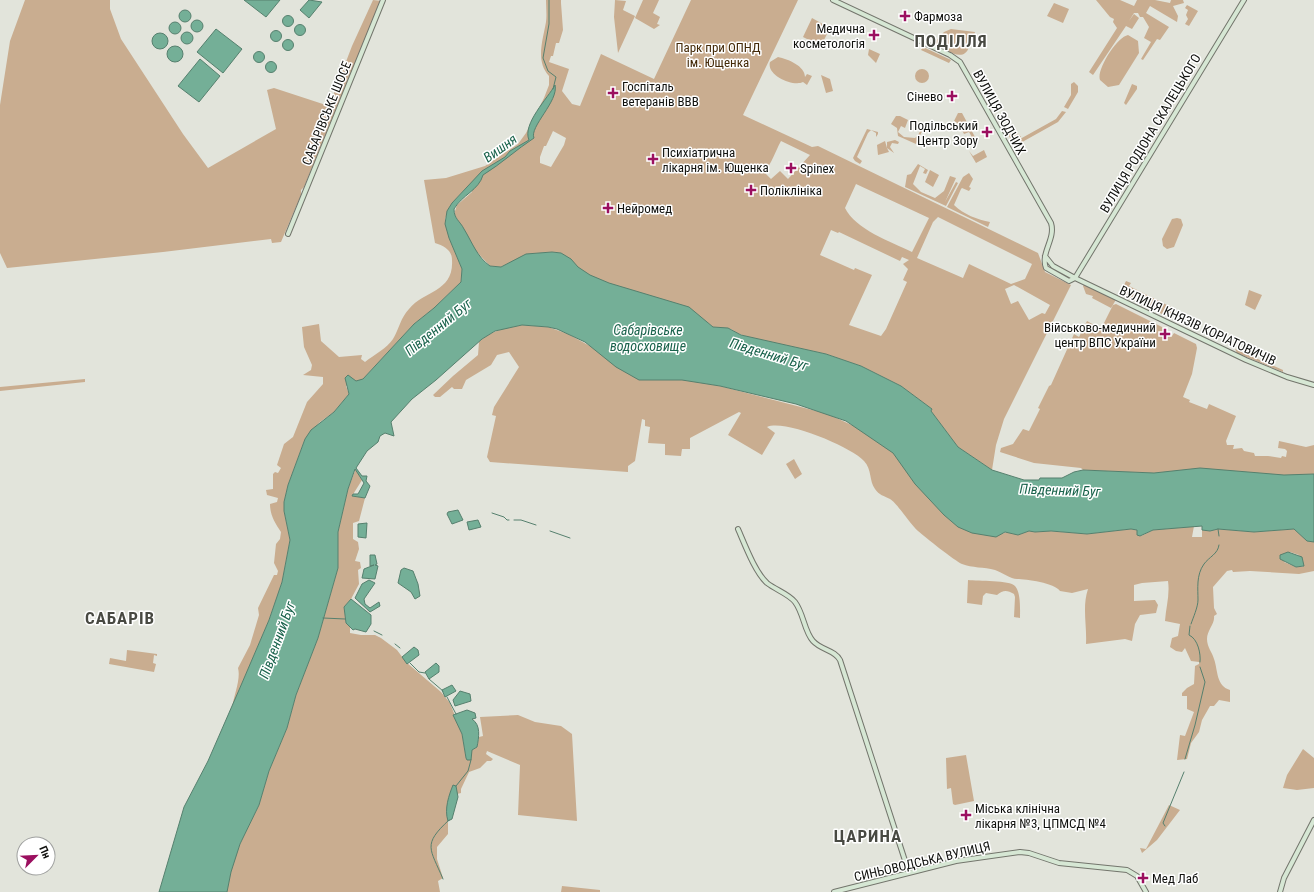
<svg xmlns="http://www.w3.org/2000/svg" width="1314" height="892" font-family="'Roboto Condensed',sans-serif">
	<style>
		.green { fill: #c9ad90; fill-rule: evenodd }
		.water { fill: #74af97; stroke: #56806e }
		.lines { fill: none; stroke-linecap: round; stroke-linejoin: round }
		.stream { stroke: #56806e; stroke-width: 1 }
		.secondary-casing { stroke: #73756c; stroke-width: 6 }
		.secondary { stroke: #d6e7d4; stroke-width: 4 }
		.poi-dot { fill: #9b0f5f; stroke: #fff; stroke-width: 1.5 }
		.labels { text-anchor: middle; stroke-width: 3; stroke-linejoin: round; paint-order: stroke }
		.poi-label { font-size: 13px; fill: #10110e; stroke: #fff; text-anchor: start }
		.park-label { font-size: 13px; fill: #432907; stroke: #fff }
		.street-label { font-size: 13px; fill: #10110e; stroke: #fff }
		.water-label { font-size: 14px; font-style: italic; fill: #1a634c; stroke: #fff }
		.district-label { font-size: 17px; font-weight: bold; letter-spacing: 1px; fill: #484942; stroke: #fff }
	</style>
	<rect width="100%" height="100%" fill="#e2e4db"/>
	<path class="green" d="M25,0H110V9L121,39L183,134L208,168L276,129L267,90L274,88L329,106L352,46L373,0L382,1L341,97L304,187L301,190V195L281,242L272,243L271,239L163,252L7,268L0,253V105L10,41Z
		M546,0H561V3L563,30L559,43H556L553,56H551L549,62L569,69L562,91L572,104L580,106L601,54L654,79L691,0H798L743,115L812,147L818,146L1038,253L1045,272L1071,285L1004,419L996,445L992,470L958,447L931,411L932,409L901,386L861,366L826,354L750,338L737,333L731,329L713,327L707,322L599,287L561,253L552,252L529,254L501,267L490,266L475,250L454,214L457,205L472,192L468,186L452,203L445,219L449,237L462,269L461,282L434,308L414,324L363,379L346,386L349,394L334,412L320,422L305,439L288,485L284,502V511L290,540L282,582L269,620L232,708C234,695 241,679 238,668L250,645L259,615L258,608L274,575H277L278,571L274,563L276,544L280,539L281,532C275,523 270,515 270,504L277,502L278,498L267,495L266,490L273,489V474L275,472L278,473L281,468L277,465L284,444L293,437L307,402L323,384V377L303,375L311,370L312,365L304,347L302,327L319,324L321,341L339,357L362,355L361,359L365,362C374,355 387,348 393,339C399,329 401,317 409,309C425,290 454,292 452,260C452,250 444,246 435,243L424,180L446,178L485,166L518,144L526,133L544,98L549,85V76C535,61 543,40 546,22C547,15 546,7 546,0ZM553,131L566,138L564,145L551,167L540,163V157L544,146H546ZM781,141L810,155L788,179L780,171L771,179L764,172C772,163 775,152 781,141ZM856,184L929,218L912,252C891,242 855,229 845,208ZM938,217L1032,264L1025,279L1011,284L969,264L963,278L917,258L933,222ZM831,230L838,233L839,232L900,261L902,257L909,260L903,264L908,269L903,280L907,282L886,329L881,336L849,325L872,275L855,268L854,270L820,255ZM1014,285L1050,305L1045,314L1042,313L1029,320L1018,301L1011,304L1005,289Z
		M615,0L626,1L623,10L635,16L618,53L614,17Z
		M643,0H659L653,13L660,17L657,24L660,25L654,29L635,18Z
		M1096,0H1120L1134,6L1137,0H1155L1170,3L1171,0H1183L1184,3L1173,6L1178,16L1177,22L1150,6L1146,13L1169,27L1160,40L1157,39L1143,60L1141,59L1151,42L1144,38L1149,27L1143,17H1140L1138,13H1134L1129,21L1134,14L1139,18L1132,29L1126,26L1093,75L1089,72L1117,28L1113,22L1114,19L1110,17Z
		M1054,3L1069,9L1063,23L1047,16Z
		M1187,5L1198,11L1189,26L1185,24L1188,19L1186,15L1188,10L1185,8Z
		M812,18L830,28L821,46L803,37Z
		M951,29L975,32C974,37 971,42 969,47C963,65 943,47 934,43L944,32Z
		M1128,35L1138,41L1139,53L1119,85L1108,87L1100,80C1096,70 1117,37 1128,35Z
		M923,47L949,59L951,60L949,63L921,50Z
		M869,49L880,54L876,63L868,55Z
		M778,57C788,59 805,66 805,77L807,74L812,76L807,85L803,82C793,87 766,75 770,62Z
		M915 76a7 7 0 1 1 14 0a7 7 0 1 1-14 0Z
		M821,75L830,79L833,91L826,93Z
		M1074,82L1078,86V92L1068,109L1064,107L1071,95V84Z
		M1132,84L1137,86V89L1126,105L1124,103Z
		M1062,111L1066,112L1058,122L1015,146L1013,143L1056,119Z
		M958,113H962L975,137L973,139L969,132L964,134L959,124L954,121Z
		M896,116H900L908,120L905,128L901,126L898,132L904,137L915,138L918,135L923,126L924,127L916,144L898,136L897,128L891,124Z
		M1005,128L1015,130L1021,137L1012,142Z
		M867,129L878,132V134L876,137V133L871,130L868,133L857,157L862,161L860,164L855,161L853,158Z
		M895,140L899,142L898,144L892,143L890,147L894,153L887,148L889,152L878,155L877,145L885,141L887,148V142Z
		M984,150L987,157L976,163L969,151L973,156Z
		M918,164L928,170L926,174L923,173L925,169L920,166L913,184L921,192L935,198L944,191L950,176L956,178L945,202L956,182L958,183L946,206L905,187L907,175L911,174Z
		M930,170L939,175L933,187L925,182Z
		M969,173L973,179L969,187L971,188L969,191L962,188L961,189L954,205C963,214 978,220 990,222L988,227L947,207L963,177Z
		M1177,218L1181,219L1183,225L1174,247L1167,249L1163,246L1162,239L1172,219Z
		M1126,281L1131,283L1129,286L1175,309L1170,318L1120,293Z
		M1085,282L1117,298L1111,308L1092,298L1093,296L1086,294L1083,286Z
		M1249,290L1262,295L1255,310L1245,305Z
		M1116,304L1166,329V331L1172,336L1174,333L1196,344L1197,348L1192,374L1183,397L1190,400L1189,402L1207,409L1209,404L1236,416L1226,441L1227,445H1234L1233,449L1242,448L1244,451L1254,453L1255,456H1268L1281,458L1282,456L1286,457L1287,451L1285,449L1278,448L1279,441L1306,447L1314,445V474L1281,479L1083,470L1081,468L1034,463L1000,452L1001,448L1013,444L1023,429L1029,431L1040,409L1038,408L1049,386L1051,385L1074,334L1079,337L1087,321L1101,329L1113,305Z
		M522,325L548,327L568,334L650,379L686,380L720,386L828,414L860,429L890,450L896,449L1001,534L1008,532L1018,535L1029,531L1035,532L1049,531L1087,534L1131,529L1137,530V533L1141,536L1153,530L1194,526L1192,537H1202V530L1210,531L1218,529L1254,532L1294,529L1304,538L1314,542V571L1299,574L1250,571L1233,572L1232,570L1227,571L1213,587L1214,608L1217,614L1214,616C1215,624 1207,630 1207,639C1207,647 1212,652 1214,659C1218,670 1216,686 1230,690V702L1219,700L1214,706H1210L1202,720L1199,732L1191,743L1187,759L1177,760L1180,735L1185,736L1194,712L1187,709V696H1182V693L1187,688L1194,684L1195,666L1199,664V662L1191,661L1185,648L1182,652L1176,651L1170,647L1172,638L1178,636L1180,624L1165,621C1166,607 1170,595 1168,581L1142,583L1134,585V601L1155,600L1158,605L1156,613L1140,615L1135,624L1132,641L1125,639L1086,644C1087,625 1082,607 1088,589L1072,593L1060,591C1055,583 1026,579 1017,579C1011,579 1001,572 995,570C984,567 972,568 962,564C955,561 925,537 918,531C910,524 897,503 890,499C884,496 879,495 875,489C869,481 872,469 864,461C851,447 785,419 767,427L775,433L762,455L728,435L741,413L739,412L690,438V449H682L681,456L665,455V444L648,443L650,427L645,426V420L642,419L635,461L628,466V472L490,462L487,457L496,416L492,415L494,407L519,367L509,352L497,355L491,365L466,380L462,389H454L452,387L440,397H435L433,395L453,376L478,355L479,342C491,331 506,327 522,325ZM1290,552L1299,555L1303,567H1296L1284,562Z
		M1235,349L1283,370V372L1237,353Z
		M85,379V382L0,391V387Z
		M794,459L802,474L795,479L786,464Z
		M356,468L362,480L352,496L365,498L359,521L353,523V539L358,542L359,549L355,561L360,562L361,568L358,570L359,584L351,599L344,607L346,623L350,627V633L361,635H375L381,638L397,650L406,662L441,692L450,703L462,734L466,758L472,750L477,747L479,737L483,736L480,717L518,715L535,722L561,726L572,734L577,821L518,815L520,765L487,751L486,754L493,759L491,761H487L480,768L469,772L461,789V793L457,794V792L448,805V834L437,847V859L443,878L438,881L440,892H222L240,844L259,805L269,771L287,728L296,695L318,638L338,568V532L348,489Z
		M968,580C978,581 1010,580 1015,586C1021,593 1020,609 1020,618L1014,617L1015,597L1014,594C1007,590 1003,590 997,595L986,593L983,596L982,605L967,603Z
		M127,650L157,654V656L154,655L153,663L156,664L154,672L109,664L110,658L126,661Z
		M1303,749L1314,758V788L1297,790L1283,788L1287,775Z
		M966,755L974,801L955,805L953,804L951,788L947,789L946,758Z
		M1169,805L1180,810L1157,840L1142,853L1140,848L1146,849Z
		M562,886L600,890V892H561Z"/>
	<path class="water" d="M244,0H280L266,17Z
		M309,0L322,2L309,18L300,10Z
		M179 16a6 6 0 1 1 12 0a6 6 0 1 1-12 0Z
		M282.5 21a5.5 5.5 0 1 1 11 0a5.5 5.5 0 1 1-11 0Z
		M191 26a6 6 0 1 1 12 0a6 6 0 1 1-12 0Z
		M169 28a6 6 0 1 1 12 0a6 6 0 1 1-12 0Z
		M294.5 30a5.5 5.5 0 1 1 11 0a5.5 5.5 0 1 1-11 0Z
		M216,29L242,49L223,73L197,52Z
		M270.5 36a5.5 5.5 0 1 1 11 0a5.5 5.5 0 1 1-11 0Z
		M181 38a6 6 0 1 1 12 0a6 6 0 1 1-12 0Z
		M152 41a8 8 0 1 1 16 0a8 8 0 1 1-16 0Z
		M282.5 45a5.5 5.5 0 1 1 11 0a5.5 5.5 0 1 1-11 0Z
		M167 54a8 8 0 1 1 16 0a8 8 0 1 1-16 0Z
		M253.5 57a5.5 5.5 0 1 1 11 0a5.5 5.5 0 1 1-11 0Z
		M200,59L220,76L199,102L178,86Z
		M265.5 67a5.5 5.5 0 1 1 11 0a5.5 5.5 0 1 1-11 0Z
		M555,85C559,101 529,127 534,138C517,149 501,164 483,175C479,190 462,195 454,209C454,219 460,221 464,229C472,242 477,257 490,266L501,267L526,254L552,252L561,253L571,259L578,267L590,275L609,283L689,307L713,327L728,328L741,335L826,354L861,366L901,386L932,409L931,411L958,447L992,470L1024,480H1039L1040,478H1062L1074,472L1083,470L1154,473L1200,468L1284,475L1314,474V542L1307,541L1294,529L1254,532L1218,529L1210,531L1202,530V526L1153,530L1140,536L1137,535V530L1131,529L1087,534L1051,531L1035,532L1029,531L1018,535L1005,532L996,537L972,533L958,527L944,515L915,484L893,453L846,421L796,404L720,386L682,380H639L616,367L585,342L557,329L548,327L522,325L495,331L482,339L436,380L412,399L391,422L394,436L385,433L380,436L378,442L367,451L356,468L362,476H367L366,481L370,486L365,498L352,496L353,494H358L364,483L355,469L348,489L338,532V568L318,638L296,695L287,728L269,771L259,805L240,844L231,872L227,892H159L184,807L208,761L239,690L269,620L282,582L290,540L284,511V502L288,485L305,439L311,430L334,412L349,394L345,378L348,375L356,381L363,379L414,324L434,308L461,282L462,269L449,238L445,224L447,211L452,203L482,171L505,157L510,151L529,140C522,124 548,98 555,85Z
		M458,510L463,520L452,524L447,514L448,512Z
		M478,520L481,527L469,530L467,522Z
		M367,523L366,538L358,537V524Z
		M1288,552L1302,557L1304,566L1296,567L1280,559V555Z
		M370,555H375L377,564L375,565L378,566L375,579L362,578L364,569L374,565L370,566Z
		M404,568L413,571L418,584L420,596L415,599L411,592L398,583L401,570Z
		M369,580L375,583L364,599L365,604L370,608L379,602L380,606L370,612L355,598L362,584Z
		M351,599L371,615V624L366,632L355,629L353,630L346,623L344,607Z
		M414,647L418,650L419,655L407,664L402,657Z
		M436,663L439,666V672L429,679L425,672Z
		M452,685L456,691L445,697L442,690Z
		M460,691L470,694L471,701L455,706L453,700Z
		M467,710L475,713L476,718L472,719C481,725 479,737 477,747L472,750L471,760H467L466,758L462,734L453,715Z
		M453,785L456,786L458,797L452,819L448,821C444,809 449,795 453,785Z"/>
	<g class="lines">
		<path class="stream" d="M549,0V24L543,58L548,71L556,77L553,89
			M492,513L504,517L507,520H509
			M514,520H521L536,525
			M1218,529L1219,536
			M550,531L570,538
			M323,618L345,619
			M1191,624C1193,618 1198,607 1198,600C1198,589 1196,575 1204,564C1209,557 1218,554 1219,545
			M1190,626L1189,635C1198,639 1201,654 1200,662
			M374,631L382,635
			M395,644L400,648
			M410,663L419,672L425,673
			M429,679L443,691
			M447,697L456,714
			M1185,759L1195,725L1205,682L1200,667
			M456,786L468,771L471,760
			M1165,826L1163,823L1184,772
			M443,879C430,848 422,845 449,820"/>
		<defs>
			<path id="secondary" d="M833,0L950,55L960,62L1051,223C1056,239 1040,253 1046,268L1069,281L1075,278L1244,0
				M288,234L383,0
				M1045,256L1053,266L1075,278L1246,360L1287,377L1314,385
				M738,529C745,545 755,572 767,583C776,590 789,594 795,602C804,614 804,631 813,641C821,650 835,650 840,660L909,873
				M834,892L956,861L1020,852L1029,853L1059,863L1127,870L1137,876L1146,892
				M1280,892L1284,878L1314,820"/>
		</defs>
		<use href="#secondary" class="secondary-casing"/>
		<use href="#secondary" class="secondary"/>
	</g>
	<g class="poi-dot">
		<path d="M903 10h4v4h4v4h-4v4h-4v-4h-4v-4h4z"/>
		<path d="M872 29h4v4h4v4h-4v4h-4v-4h-4v-4h4z"/>
		<path d="M611 87h4v4h4v4h-4v4h-4v-4h-4v-4h4z"/>
		<path d="M950 90h4v4h4v4h-4v4h-4v-4h-4v-4h4z"/>
		<path d="M985 126h4v4h4v4h-4v4h-4v-4h-4v-4h4z"/>
		<path d="M651 153h4v4h4v4h-4v4h-4v-4h-4v-4h4z"/>
		<path d="M789 162h4v4h4v4h-4v4h-4v-4h-4v-4h4z"/>
		<path d="M749 184h4v4h4v4h-4v4h-4v-4h-4v-4h4z"/>
		<path d="M606 202h4v4h4v4h-4v4h-4v-4h-4v-4h4z"/>
		<path d="M1163 328h4v4h4v4h-4v4h-4v-4h-4v-4h4z"/>
		<path d="M964 809h4v4h4v4h-4v4h-4v-4h-4v-4h4z"/>
		<path d="M1141 872h4v4h4v4h-4v4h-4v-4h-4v-4h4z"/>
	</g>
	<g class="labels">
		<g class="poi-label">
			<text x="914" y="21">Фармоза</text>
			<text x="865" y="33" text-anchor="end">Медична<tspan x="865" dy="15">косметологія</tspan></text>
			<text x="622" y="91">Госпіталь<tspan x="622" dy="15">ветеранів ВВВ</tspan></text>
			<text x="943" y="101" text-anchor="end">Сінево</text>
			<text x="978" y="130" text-anchor="end">Подільський<tspan x="978" dy="15">Центр Зору</tspan></text>
			<text x="662" y="157">Психіатрична<tspan x="662" dy="15">лікарня ім. Ющенка</tspan></text>
			<text x="800" y="173">Spinex</text>
			<text x="760" y="195">Поліклініка</text>
			<text x="617" y="213">Нейромед</text>
			<text x="1156" y="332" text-anchor="end">Військово-медичний<tspan x="1156" dy="15">центр ВПС України</tspan></text>
			<text x="975" y="813">Міська клінічна<tspan x="975" dy="15">лікарня №3, ЦПМСД №4</tspan></text>
			<text x="1152" y="883">Мед Лаб</text>
		</g>
		<g class="park-label">
			<text x="718" y="52">Парк при ОПНД<tspan x="718" dy="15">ім. Ющенка</tspan></text>
		</g>
		<g class="street-label">
			<text transform="translate(1000 112) rotate(61)" y="5">ВУЛИЦЯ ЗОДЧИХ</text>
			<text transform="translate(326 113) rotate(-68)" y="5">САБАРІВСЬКЕ ШОСЕ</text>
			<text transform="translate(1150 133) rotate(-59)" y="5">ВУЛИЦЯ РОДІОНА СКАЛЕЦЬКОГО</text>
			<text transform="translate(1198 325) rotate(25)" y="5">ВУЛИЦЯ КНЯЗІВ КОРІАТОВИЧІВ</text>
			<text transform="translate(922 861) rotate(-13)" y="5">СИНЬОВОДСЬКА ВУЛИЦЯ</text>
		</g>
		<g class="water-label">
			<text transform="translate(500 148) rotate(-36)" y="5">Вишня</text>
			<text transform="translate(438 327) rotate(-39)" y="5">Південний Буг</text>
			<text x="648" y="335">Сабарівське<tspan x="648" dy="16">водосховище</tspan></text>
			<text transform="translate(769 354) rotate(17)" y="5">Південний Буг</text>
			<text transform="translate(1060 490) rotate(2)" y="5">Південний Буг</text>
			<text transform="translate(277 640) rotate(-70)" y="5">Південний Буг</text>
		</g>
		<g class="district-label">
			<text x="951" y="47">ПОДІЛЛЯ</text>
			<text x="120" y="624">САБАРІВ</text>
			<text x="868" y="842">ЦАРИНА</text>
		</g>
	</g>
	<g transform="translate(36 856) rotate(66)"><circle r="19" fill="#ffffff" stroke="#9fa09f"/>
	<path d="M0-3L7 15L0 10L-7 15Z" fill="#9b0f5f"/>
	<text y="-6" font-size="11" font-weight="bold" text-anchor="middle" fill="#10110e">Пн</text>
	</g>
</svg>
